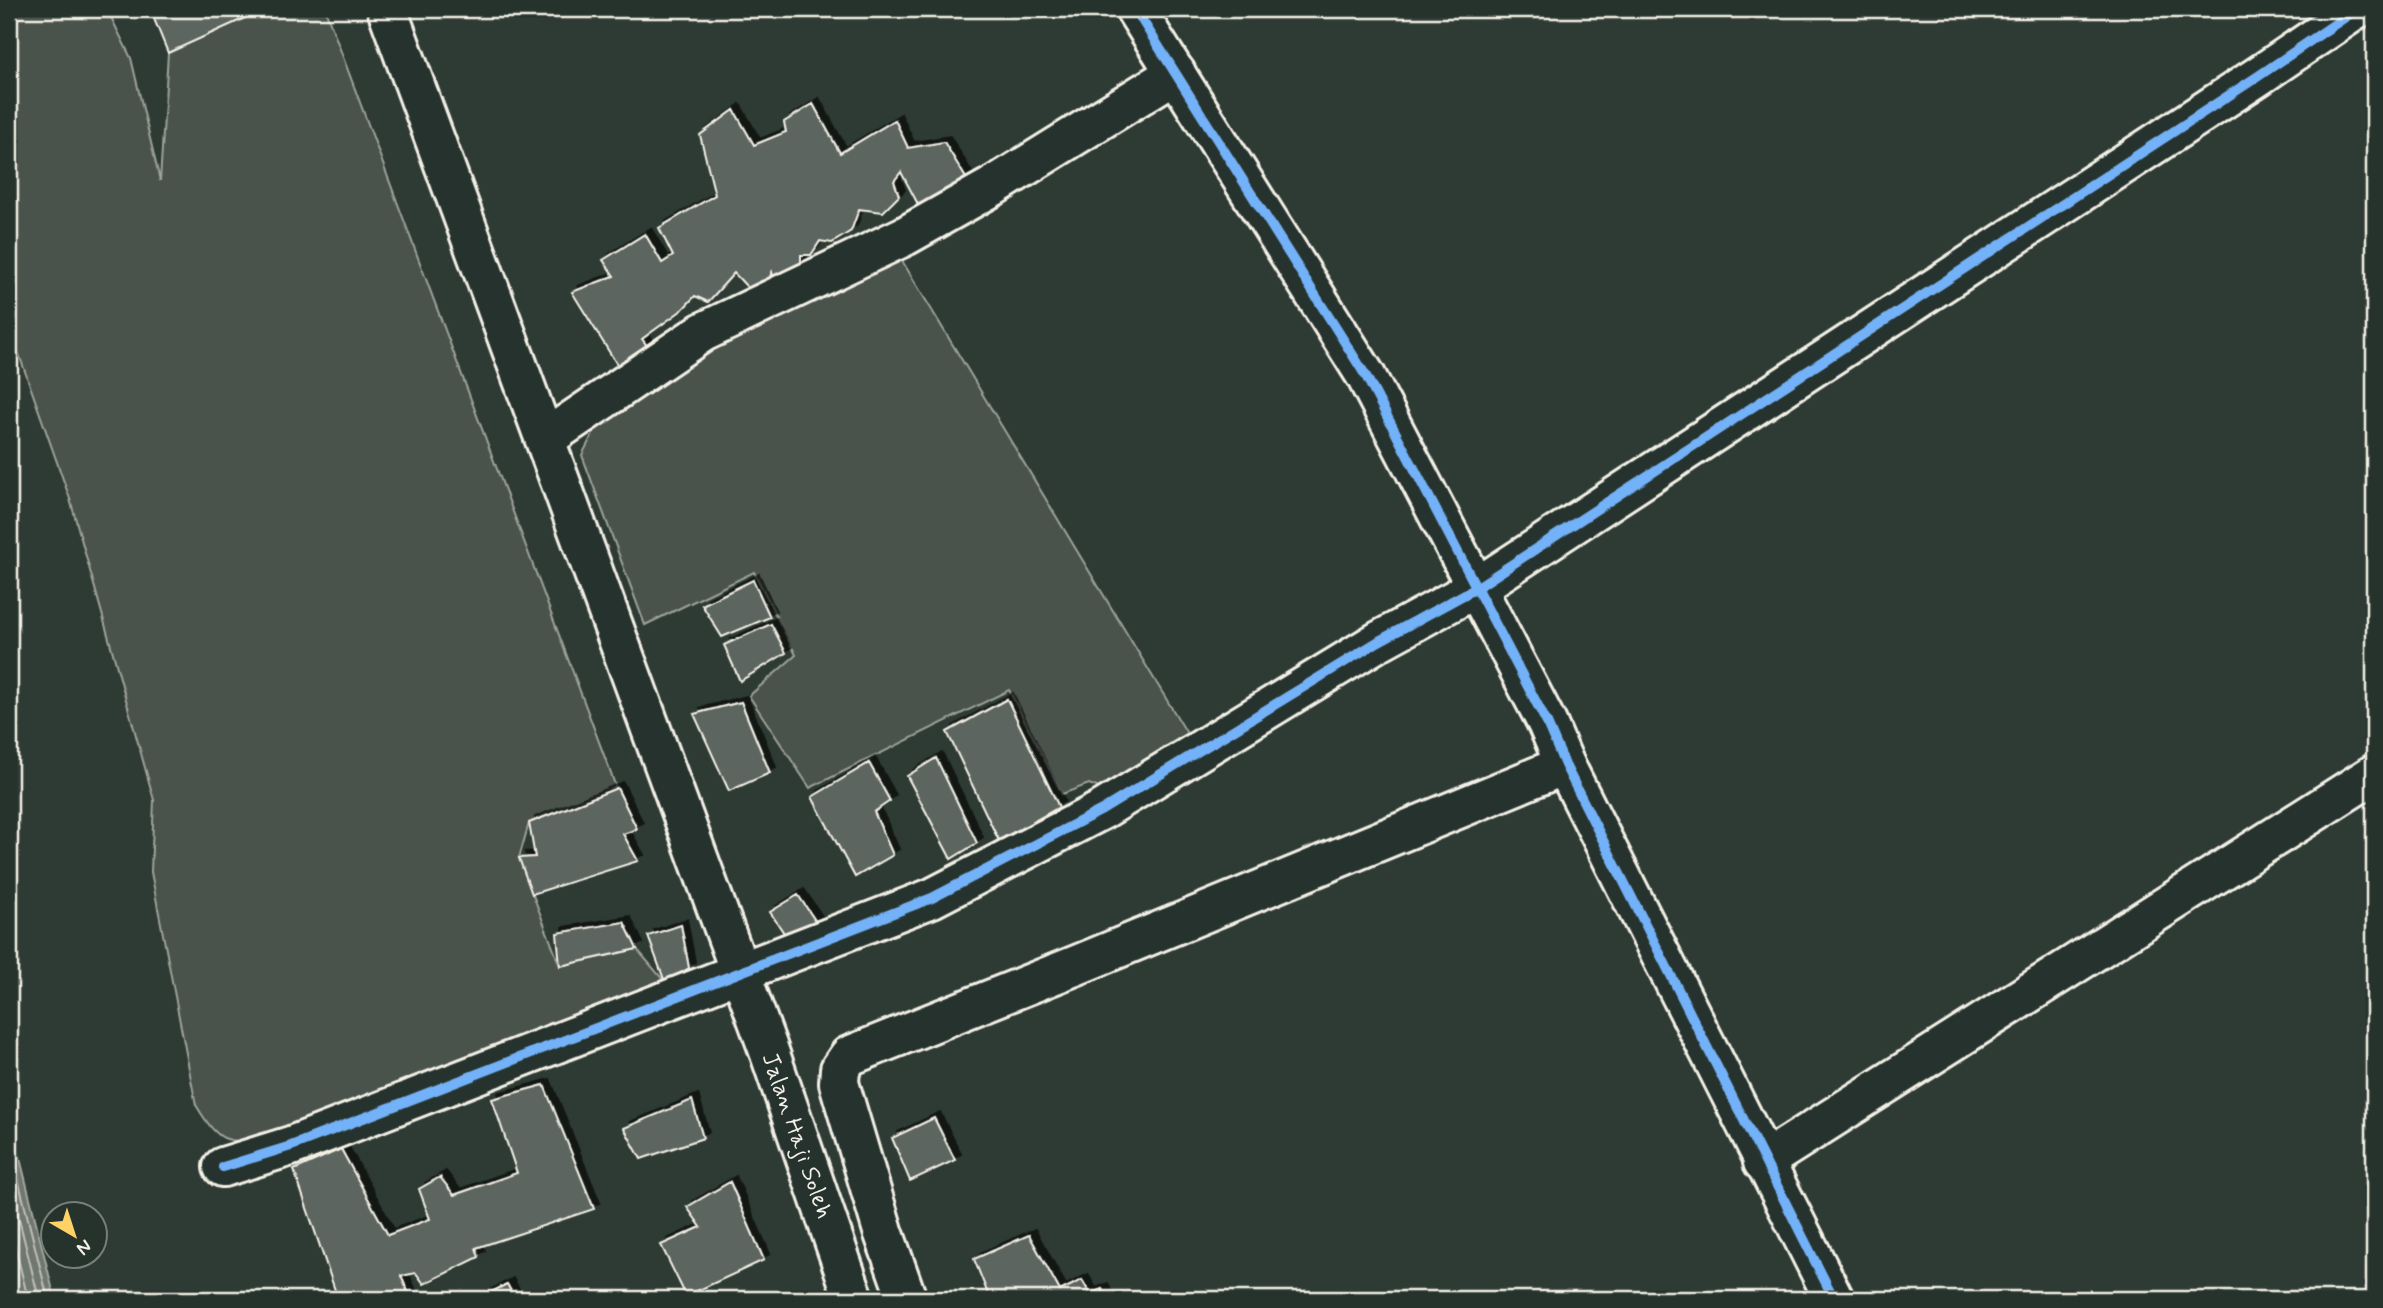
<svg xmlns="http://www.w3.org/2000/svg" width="2383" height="1308" font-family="Mynerve,sans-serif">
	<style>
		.green { fill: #48524c; stroke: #9ea29a; stroke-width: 2 }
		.water { fill: #6f7770; stroke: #a4a8a0; stroke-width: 2 }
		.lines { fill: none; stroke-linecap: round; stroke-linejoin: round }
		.shore { stroke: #bfc0b8; stroke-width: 2 }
		.building { fill: #5c655e; stroke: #f4f1e8; stroke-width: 2; filter: url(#shadow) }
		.minor-casing { stroke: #f4f1e8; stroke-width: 44 }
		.minor { stroke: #26332d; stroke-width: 38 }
		.cycleway-casing { stroke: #26332d; stroke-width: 15 }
		.cycleway { stroke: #73b2f8; stroke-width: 10 }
		.labels { text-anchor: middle; stroke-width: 7; stroke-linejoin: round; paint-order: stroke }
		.street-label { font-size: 24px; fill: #f4f1e8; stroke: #26332d }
	</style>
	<defs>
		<filter id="shadow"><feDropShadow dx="6" dy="-6" stdDeviation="0" flood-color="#0009"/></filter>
	</defs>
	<rect width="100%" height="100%" fill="#2e3b34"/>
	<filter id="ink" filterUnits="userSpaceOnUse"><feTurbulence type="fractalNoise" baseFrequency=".0143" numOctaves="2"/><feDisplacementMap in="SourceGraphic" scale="14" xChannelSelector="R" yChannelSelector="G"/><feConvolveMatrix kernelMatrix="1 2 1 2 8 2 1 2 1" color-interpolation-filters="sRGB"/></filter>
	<g filter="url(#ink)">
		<path class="green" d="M9,9H107L131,58L160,181L168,53L254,14L252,9H325L617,790L529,823L519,858L560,966L637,949L665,982L269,1136C227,1146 219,1143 196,1105L151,872L154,800L70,499L9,326Z
			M898,254L1194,745L1107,791L1089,784L1062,794L1009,690L810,788L749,696L796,655L754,572L645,625L582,455L612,397Z"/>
		<path class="water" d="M9,1114L55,1299H9Z"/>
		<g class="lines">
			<path class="shore" d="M9,1143L48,1299
				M9,1179L39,1299
				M9,1222L28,1299"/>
		</g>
		<path class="building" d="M150,9H252L254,14L168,53Z
			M813,104L840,153L895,120L908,148L944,142L972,188L920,208L901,172L894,181L899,196L883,212L859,209L851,231L832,243L820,241L811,255H801V272L776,287L772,272L762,295L723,309L748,288L734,273L708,302L695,296L682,310L642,339L653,354L618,366L572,292L614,276L603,260L645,234L662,263L673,256L659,228L715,195L700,135L734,110L754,145L786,132L784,122Z
			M753,580L770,617L722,637L702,605Z
			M771,624L786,653L740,681L724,645Z
			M1007,699L1059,807L999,841L947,732Z
			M741,702L770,773L729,791L694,714Z
			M936,758L977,843L951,859L907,776Z
			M869,763L890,801L874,812L893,855L855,877L812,797Z
			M617,788L637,829L623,834L638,861L532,894L519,858L535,857L529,823Z
			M798,895L818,925L786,936L770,912Z
			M624,922L637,949L560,966L557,933Z
			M681,925L689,968L665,982L648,936Z
			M544,1085L594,1209L476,1248L479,1257L424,1284L416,1273L401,1276L411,1299H338L294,1170L341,1149L388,1235L430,1219L419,1189L440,1177L454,1195L517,1173L492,1099Z
			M692,1100L703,1138L641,1159L624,1128Z
			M934,1118L955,1160L910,1181L892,1138Z
			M730,1182L764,1260L686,1296L661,1245L701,1227L687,1207Z
			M1029,1235L1060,1291L1082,1280L1090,1294L1102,1289L1106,1299H990L974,1259Z
			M507,1284L515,1299H478Z"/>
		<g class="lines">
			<defs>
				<g id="minor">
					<path id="s1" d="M387,9L769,1051L854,1299"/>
					<path d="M1135,9L1366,376L1547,723L1565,765L1834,1299"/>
					<path d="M545,439L703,332L905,236L992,187L1176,73"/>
					<path d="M1763,1162L2374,774"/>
					<path d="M223,1167L291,1146L932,898L1102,810L1379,641L1476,588L2257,77L2357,9"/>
					<path d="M907,1299L883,1231L839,1083L840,1069L849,1056L1077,965L1565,765"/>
				</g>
			</defs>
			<use href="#minor" class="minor-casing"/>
			<use href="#minor" class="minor"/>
			<defs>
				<path id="cycleway" d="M1135,9L1366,376L1547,723L1565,765L1834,1299
					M223,1167L291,1146L932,898L1102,810L1379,641L1476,588L2257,77L2357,9"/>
			</defs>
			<use href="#cycleway" class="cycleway-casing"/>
			<use href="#cycleway" class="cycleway"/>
		</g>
	</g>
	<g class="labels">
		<g class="street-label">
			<text dy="8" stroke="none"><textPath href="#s1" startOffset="1199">Jalan Haji Soleh</textPath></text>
		</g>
	</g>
	<rect width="2383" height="1308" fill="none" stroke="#26332d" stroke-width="35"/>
	<rect x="18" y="18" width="2348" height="1273" fill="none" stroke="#f4f1e8" stroke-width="2.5" filter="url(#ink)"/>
	<g transform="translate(74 1235) rotate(141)"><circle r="33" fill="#26332d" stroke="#787f78" stroke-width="2"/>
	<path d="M0-5L12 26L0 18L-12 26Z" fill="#ffd166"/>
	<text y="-10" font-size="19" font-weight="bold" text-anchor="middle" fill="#f4f1e8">N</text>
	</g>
</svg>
